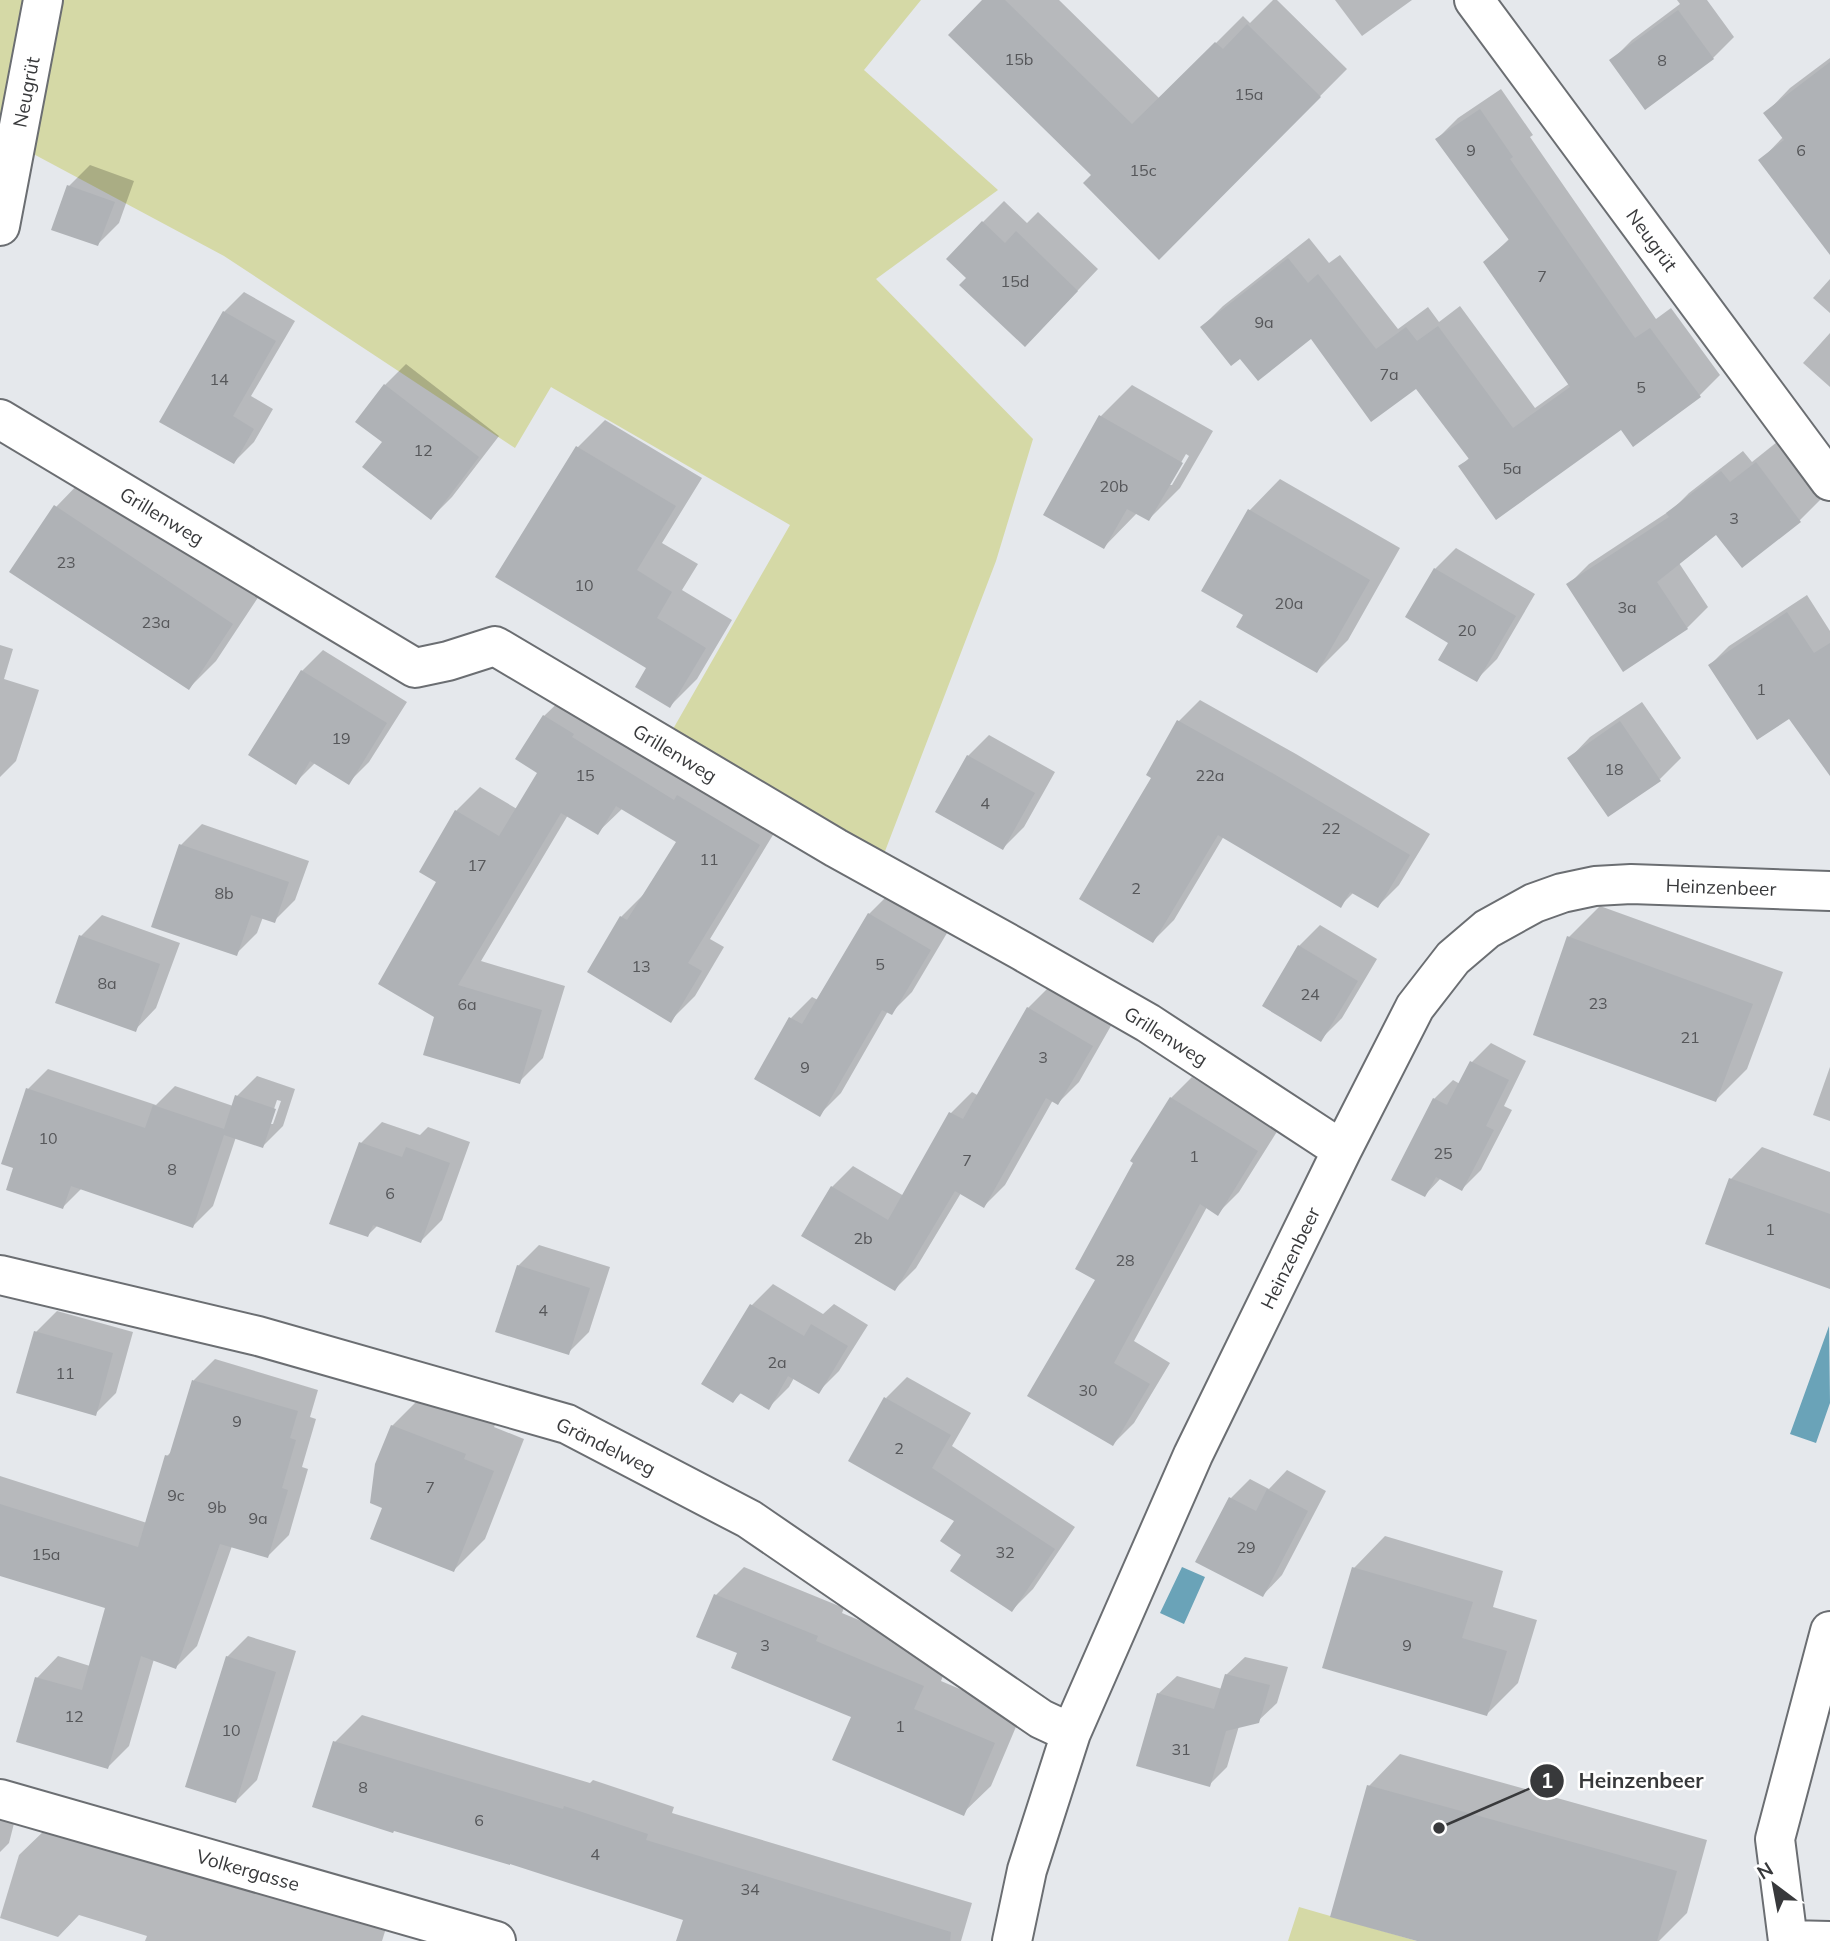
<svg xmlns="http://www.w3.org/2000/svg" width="1830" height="1941" font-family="Mulish,sans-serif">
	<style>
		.green { fill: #d5d9a6 }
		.water { fill: #6aa3b8 }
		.shadow { fill: #0003; fill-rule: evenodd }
		.building { fill: #afb2b6 }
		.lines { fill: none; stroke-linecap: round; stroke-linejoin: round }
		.minor-casing { stroke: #6b6e72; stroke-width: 42 }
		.minor { stroke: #fff; stroke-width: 38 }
		.labels { text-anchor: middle; stroke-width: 5; stroke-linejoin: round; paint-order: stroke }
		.number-label { font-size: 16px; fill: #56575a }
		.street-label { font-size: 19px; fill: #38393b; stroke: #fff }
		.leader { fill: none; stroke: #38393b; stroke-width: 2.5 }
		.callout-dot { fill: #38393b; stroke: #fff; stroke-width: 2.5 }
		.mark-label { font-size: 21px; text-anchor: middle; font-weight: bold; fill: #fff }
		.callout-label { font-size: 21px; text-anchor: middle; font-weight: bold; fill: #38393b; stroke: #fff; stroke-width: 5; stroke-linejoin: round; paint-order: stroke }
	</style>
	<rect width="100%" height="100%" fill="#e5e8ec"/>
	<path class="green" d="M0,0H921L864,70L998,190L876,279L1033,439L996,561L879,867L665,743L790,525L551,387L515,448L224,256L11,142L0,139Z
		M1299,1907L1417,1941H1288Z"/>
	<path class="water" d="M1829,1326L1830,1403L1816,1443L1790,1434Z
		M1182,1567L1205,1577L1184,1624L1160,1613Z"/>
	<path class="shadow" d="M985,0H1059L1160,99L1243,16L1250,23L1273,0H1277L1347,69L1159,258L1094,175Z
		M1335,0H1412L1362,36Z
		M1677,0H1707L1734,37L1713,58L1611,61L1632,40L1680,4Z
		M1830,58V252L1761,160L1783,137L1766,113L1790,88Z
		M1501,89L1533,135L1530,137L1656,319L1671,308L1720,375L1699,396L1622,428L1460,467L1470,457L1417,386L1311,337L1240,356L1202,327L1223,306L1309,238L1329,263L1340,255L1398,329L1428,307L1439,322L1460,306L1535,408L1570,383L1485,263L1510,238L1437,139L1458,118Z
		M90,165L134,181L119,223L98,244L69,186Z
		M1004,201L1027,223L1038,212L1098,269L1046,324L968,278L983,222Z
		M1830,279V313L1813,298Z
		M244,292L295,321L251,396L273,409L254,442L234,462L224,312Z
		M1830,333V387L1803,363Z
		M406,364L499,436L452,497L431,518L384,442L385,385Z
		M1132,385L1213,431L1180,488L1149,519L1137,513L1104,547L1101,416ZM1186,454L1189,456L1172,485H1168Z
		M605,420L702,478L662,543L698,564L682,590L732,620L697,679L670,706L648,667L497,577L578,447Z
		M1777,442L1821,499L1800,520L1742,566L1717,533L1679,563L1708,607L1687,628L1568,585L1589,564L1674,508L1689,493L1743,451L1752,462Z
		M83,479L259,596L216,661L189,688L56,507Z
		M1280,479L1400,548L1348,640L1317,671L1245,615L1249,511Z
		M1456,548L1535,594L1497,659L1476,680L1450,642L1435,569Z
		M1807,595L1830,631V773L1789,717L1710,665L1729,646Z
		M0,645L13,649L4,679L39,690L16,761L0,777Z
		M323,650L407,702L369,762L348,783L315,763L296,782L302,671Z
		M569,692L782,820L710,939L724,947L695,996L671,1020L621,917L645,893L678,842L623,808L597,833L568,815L481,961L565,986L543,1058L519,1082L436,1016L439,882L456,811L480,787L517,809L540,773L518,759L544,716Z
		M1200,700L1296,754L1430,834L1399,885L1378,906L1354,892L1340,906L1224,836L1174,920L1153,941L1154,778L1149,775L1179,721Z
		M1642,702L1681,758L1660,779L1570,758L1590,737Z
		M989,735L1055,772L1024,827L1003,848L968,756Z
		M202,824L309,861L295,900L274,921L263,917L257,933L236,954L181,845Z
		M890,893L950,928L912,992L891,1013L888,1011L841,1093L820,1114L791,1018L812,997L818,1000L869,914Z
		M1600,906L1783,972L1747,1069L1716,1100L1569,937Z
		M102,915L180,943L156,1008L135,1030L81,936Z
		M1320,925L1377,959L1342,1018L1321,1039L1299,946Z
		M1049,987L1112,1024L1079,1082L1058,1103L1053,1100L1005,1185L984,1206L961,1193L916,1268L895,1289L832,1187L853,1166L904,1196L951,1113L972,1092L979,1096L1028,1008Z
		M1491,1043L1526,1061L1504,1106L1512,1110L1481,1170L1462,1189L1441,1178L1425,1195L1434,1099L1453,1080L1460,1084L1472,1062Z
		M1830,1067V1121L1813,1115Z
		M48,1069L156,1105L175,1086L233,1106L237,1096L257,1076L295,1089L283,1126L263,1146L236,1137L213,1206L193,1226L82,1188L63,1207L15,1166L28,1089ZM277,1100L281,1101L273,1124H269Z
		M1192,1077L1278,1130L1239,1192L1218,1213L1207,1207L1134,1341L1170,1363L1134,1423L1113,1444L1097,1279L1171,1098Z
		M382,1122L420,1135L428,1127L470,1142L442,1220L421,1241L378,1225L368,1235L361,1143Z
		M1762,1147L1830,1172V1287L1731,1179Z
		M539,1245L610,1267L589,1332L568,1353L518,1266Z
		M773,1284L823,1314L834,1304L868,1325L839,1371L818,1392L794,1378L789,1387L768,1408L742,1392L733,1401L703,1383L752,1305Z
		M57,1311L133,1332L116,1393L95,1414L36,1332Z
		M215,1359L318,1390L310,1417L316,1419L302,1467L308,1469L289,1535L268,1556L232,1546L197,1646L176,1667L154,1659L129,1746L108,1767L37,1678L58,1656L90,1666L107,1606L0,1573V1476L147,1523L167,1456L173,1450L194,1380Z
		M907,1377L971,1413L952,1446L1075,1527L1033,1589L1012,1610L963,1554L956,1521L886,1398Z
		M424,1394L496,1423L494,1427L524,1439L485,1539L454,1570L384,1507L392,1426Z
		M1287,1470L1326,1491L1282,1575L1263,1595L1231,1498L1250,1479L1269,1489Z
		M1385,1536L1503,1571L1493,1607L1537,1620L1518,1683L1487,1714L1354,1568Z
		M744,1567L844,1608L842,1613L950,1658L941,1681L1021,1715L991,1786L963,1813L853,1716L739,1652L716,1595Z
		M248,1636L296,1651L257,1780L236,1801L227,1657Z
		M1245,1657L1288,1667L1277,1703L1258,1721L1239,1726L1227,1767L1209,1785L1158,1694L1177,1676L1222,1689L1226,1675Z
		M362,1715L590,1783L593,1780L674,1807L672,1813L972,1903L961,1941H678L685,1918L335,1742Z
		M1400,1754L1707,1840L1687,1913L1659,1941H1424L1369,1786Z
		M0,1799L19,1804L9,1843L0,1852Z
		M48,1827L387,1925L382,1941H145L147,1936L79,1915L58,1937L0,1918L19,1855Z"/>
	<path class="building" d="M982,0H1005L1132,124L1215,42L1223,49L1247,24L1321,97L1159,260L1083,183L1091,175L948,35Z
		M1678,10L1714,59L1645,110L1609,60Z
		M1830,62V255L1758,160L1784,140L1763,113Z
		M1480,109L1513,157L1510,159L1635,338L1650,328L1701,397L1633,447L1621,430L1496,520L1458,466L1469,459L1416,389L1371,422L1311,339L1258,381L1240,359L1231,366L1200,327L1288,258L1308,283L1318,274L1376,349L1406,327L1417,341L1438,326L1513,428L1570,387L1483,262L1509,240L1435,139Z
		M67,185L115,202L98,246L51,230Z
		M982,221L1005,243L1016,231L1078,291L1025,347L959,285L966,278L946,259Z
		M223,311L276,341L233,416L254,429L234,464L159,422Z
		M384,384L479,457L431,520L362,467L382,442L355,422Z
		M1099,415L1183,463L1149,521L1127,509L1104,549L1043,515Z
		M576,446L676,506L637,570L672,592L657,618L706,648L670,708L635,687L646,668L495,577Z
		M1756,462L1801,522L1742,568L1716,535L1657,582L1688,629L1623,672L1566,584L1669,517L1666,513L1721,471L1730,482Z
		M54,505L233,624L189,690L9,572Z
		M1248,509L1370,580L1317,673L1236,627L1243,615L1201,591Z
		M1434,568L1516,616L1477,682L1438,660L1448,643L1405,617Z
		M1787,612L1814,653L1830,643V776L1789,719L1757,740L1708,665Z
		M301,670L387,723L349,785L310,761L296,785L248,755Z
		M543,715L574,734L572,737L674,800L677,795L760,845L688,963L702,971L671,1023L587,972L620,916L627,920L676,842L616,806L598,835L561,813L458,985L542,1010L520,1084L423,1055L434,1017L378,984L436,882L419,872L455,810L499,836L537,773L515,759Z
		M1177,720L1274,774L1410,855L1378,908L1350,892L1341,908L1218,835L1153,943L1079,899L1151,778L1146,775Z
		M1620,721L1661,781L1608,817L1567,758Z
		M967,755L1035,793L1003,850L935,812Z
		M179,844L289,882L275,923L251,915L237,956L151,927Z
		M868,913L931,950L892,1015L882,1010L820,1117L754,1079L789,1017L802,1024Z
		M79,935L160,964L136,1032L55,1003Z
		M1567,936L1753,1004L1716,1102L1533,1035Z
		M1298,945L1358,981L1321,1042L1262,1006Z
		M1027,1007L1093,1046L1058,1105L1046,1098L984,1208L955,1191L895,1291L801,1236L831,1186L888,1220L949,1112L963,1119Z
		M1470,1061L1509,1080L1486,1126L1494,1130L1462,1191L1436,1177L1425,1197L1391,1180L1433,1098L1447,1105Z
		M26,1088L145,1128L153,1105L224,1129L235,1095L276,1109L263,1148L224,1135L193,1228L71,1186L63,1209L6,1190L13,1168L1,1164Z
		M1170,1097L1258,1151L1218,1216L1200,1204L1114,1363L1150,1384L1113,1446L1027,1396L1095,1280L1075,1269L1133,1163L1130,1161Z
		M359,1142L402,1157L406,1147L450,1163L421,1243L373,1225L368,1237L329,1224Z
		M1729,1178L1830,1214V1289L1705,1244Z
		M517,1265L590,1288L569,1355L495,1332Z
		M750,1304L804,1336L811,1324L848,1346L819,1394L788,1376L769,1410L740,1393L733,1403L701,1384Z
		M34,1331L113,1353L96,1416L16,1393Z
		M192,1380L298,1411L290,1438L296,1440L282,1488L288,1490L268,1558L220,1544L176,1669L141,1656L108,1769L16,1742L35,1677L82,1690L105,1608L0,1576V1504L138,1547L165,1455L169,1456Z
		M884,1397L951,1435L932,1468L1055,1549L1012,1612L950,1571L961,1555L940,1541L954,1521L848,1461Z
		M391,1425L466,1454L464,1459L494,1471L454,1572L370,1539L382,1508L370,1503L375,1464Z
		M1267,1489L1308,1511L1263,1597L1195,1562L1229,1497L1256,1511Z
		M1352,1567L1473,1602L1462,1638L1507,1651L1487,1716L1322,1668Z
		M714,1594L818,1636L816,1641L924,1686L914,1709L995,1743L964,1816L832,1760L851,1717L731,1668L737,1653L696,1637Z
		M226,1656L276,1672L236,1803L185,1787Z
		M1225,1674L1270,1685L1259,1723L1226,1731L1210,1787L1136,1766L1157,1693L1214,1709Z
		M333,1741L563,1809L564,1806L648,1834L646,1840L951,1932L950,1941H676L683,1920L510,1864V1865L394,1831L393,1833L312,1807Z
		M1367,1785L1677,1871L1657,1941H1417L1330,1917Z"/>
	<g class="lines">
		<defs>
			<path id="minor" d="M1474,0L1830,481
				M0,226L43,0
				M0,419L415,668L448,661L495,646L836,848L1022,951L1148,1023L1342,1150
				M0,1275L258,1336L567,1424L749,1519L1041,1719L1071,1733
				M0,1799L496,1941
				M1788,1940L1830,1941
				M1012,1941L1027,1870L1071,1733L1193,1455L1342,1150L1415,1007L1453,958L1487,929L1534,903L1562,893L1595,886L1631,884L1830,891
				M1788,1941L1775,1839L1830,1631"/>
		</defs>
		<use href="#minor" class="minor-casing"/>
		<use href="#minor" class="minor"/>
	</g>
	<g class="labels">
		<g class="number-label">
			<text x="1019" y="65">15b</text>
			<text x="1662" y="66">8</text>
			<text x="1249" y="100">15a</text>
			<text x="1471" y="156">9</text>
			<text x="1801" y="156">6</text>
			<text x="1143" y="176">15c</text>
			<text x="1542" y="282">7</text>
			<text x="1015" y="287">15d</text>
			<text x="1264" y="328">9a</text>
			<text x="1389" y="380">7a</text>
			<text x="219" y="385">14</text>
			<text x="1641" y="393">5</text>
			<text x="423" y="456">12</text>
			<text x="1512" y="474">5a</text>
			<text x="1114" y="492">20b</text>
			<text x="1734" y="524">3</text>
			<text x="66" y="568">23</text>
			<text x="584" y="591">10</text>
			<text x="1289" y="609">20a</text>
			<text x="1627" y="613">3a</text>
			<text x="156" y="628">23a</text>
			<text x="1467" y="636">20</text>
			<text x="1761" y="695">1</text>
			<text x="341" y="744">19</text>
			<text x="1614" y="775">18</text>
			<text x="585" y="781">15</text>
			<text x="1210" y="781">22a</text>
			<text x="985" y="809">4</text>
			<text x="1331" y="834">22</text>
			<text x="709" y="865">11</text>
			<text x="477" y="871">17</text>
			<text x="1136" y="894">2</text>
			<text x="224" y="899">8b</text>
			<text x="880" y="970">5</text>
			<text x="641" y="972">13</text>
			<text x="107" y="989">8a</text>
			<text x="1310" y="1000">24</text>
			<text x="1598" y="1009">23</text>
			<text x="467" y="1010">6a</text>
			<text x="1690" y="1043">21</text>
			<text x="1043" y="1063">3</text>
			<text x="805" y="1073">9</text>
			<text x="48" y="1144">10</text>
			<text x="1443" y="1159">25</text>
			<text x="1194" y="1162">1</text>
			<text x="967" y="1166">7</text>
			<text x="172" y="1175">8</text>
			<text x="390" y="1199">6</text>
			<text x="1770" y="1235">1</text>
			<text x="863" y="1244">2b</text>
			<text x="1125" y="1266">28</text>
			<text x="543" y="1316">4</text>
			<text x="777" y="1368">2a</text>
			<text x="65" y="1379">11</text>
			<text x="1088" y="1396">30</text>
			<text x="237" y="1427">9</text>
			<text x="899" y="1454">2</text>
			<text x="430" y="1493">7</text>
			<text x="176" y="1501">9c</text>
			<text x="217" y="1513">9b</text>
			<text x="258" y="1524">9a</text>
			<text x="1246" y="1553">29</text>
			<text x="1005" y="1558">32</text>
			<text x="46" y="1560">15a</text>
			<text x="765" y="1651">3</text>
			<text x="1407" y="1651">9</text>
			<text x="74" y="1722">12</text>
			<text x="900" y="1732">1</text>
			<text x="231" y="1736">10</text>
			<text x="1181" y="1755">31</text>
			<text x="363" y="1793">8</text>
			<text x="479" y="1826">6</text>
			<text x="595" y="1860">4</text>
			<text x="750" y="1895">34</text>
		</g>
		<g class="street-label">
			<text transform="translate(26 92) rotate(-79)" y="7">Neugrüt</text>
			<text transform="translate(1652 240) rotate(54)" y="7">Neugrüt</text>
			<text transform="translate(162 516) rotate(31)" y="7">Grillenweg</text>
			<text transform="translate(675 753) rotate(31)" y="7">Grillenweg</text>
			<text transform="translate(1721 887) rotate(2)" y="7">Heinzenbeer</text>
			<text transform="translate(1166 1036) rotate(32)" y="7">Grillenweg</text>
			<text transform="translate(1290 1258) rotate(-64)" y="7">Heinzenbeer</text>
			<text transform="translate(606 1446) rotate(26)" y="7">Grändelweg</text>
			<text transform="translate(248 1870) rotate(16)" y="7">Volkergasse</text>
		</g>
	</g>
	<path class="leader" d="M1439 1828L1547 1781"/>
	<g class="callout-dot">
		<circle cx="1439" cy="1828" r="7"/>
		<circle cx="1547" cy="1781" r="18"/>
	</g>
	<g class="mark-label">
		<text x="1547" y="1788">1</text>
	</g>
	<g class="callout-label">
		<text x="1641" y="1788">Heinzenbeer</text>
	</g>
	<g transform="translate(1774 1885) rotate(328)" stroke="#ffffff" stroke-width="5" paint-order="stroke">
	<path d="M0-5L12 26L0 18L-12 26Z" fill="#38393b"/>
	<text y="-10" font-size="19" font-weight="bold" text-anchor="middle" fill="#38393b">N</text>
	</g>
</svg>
